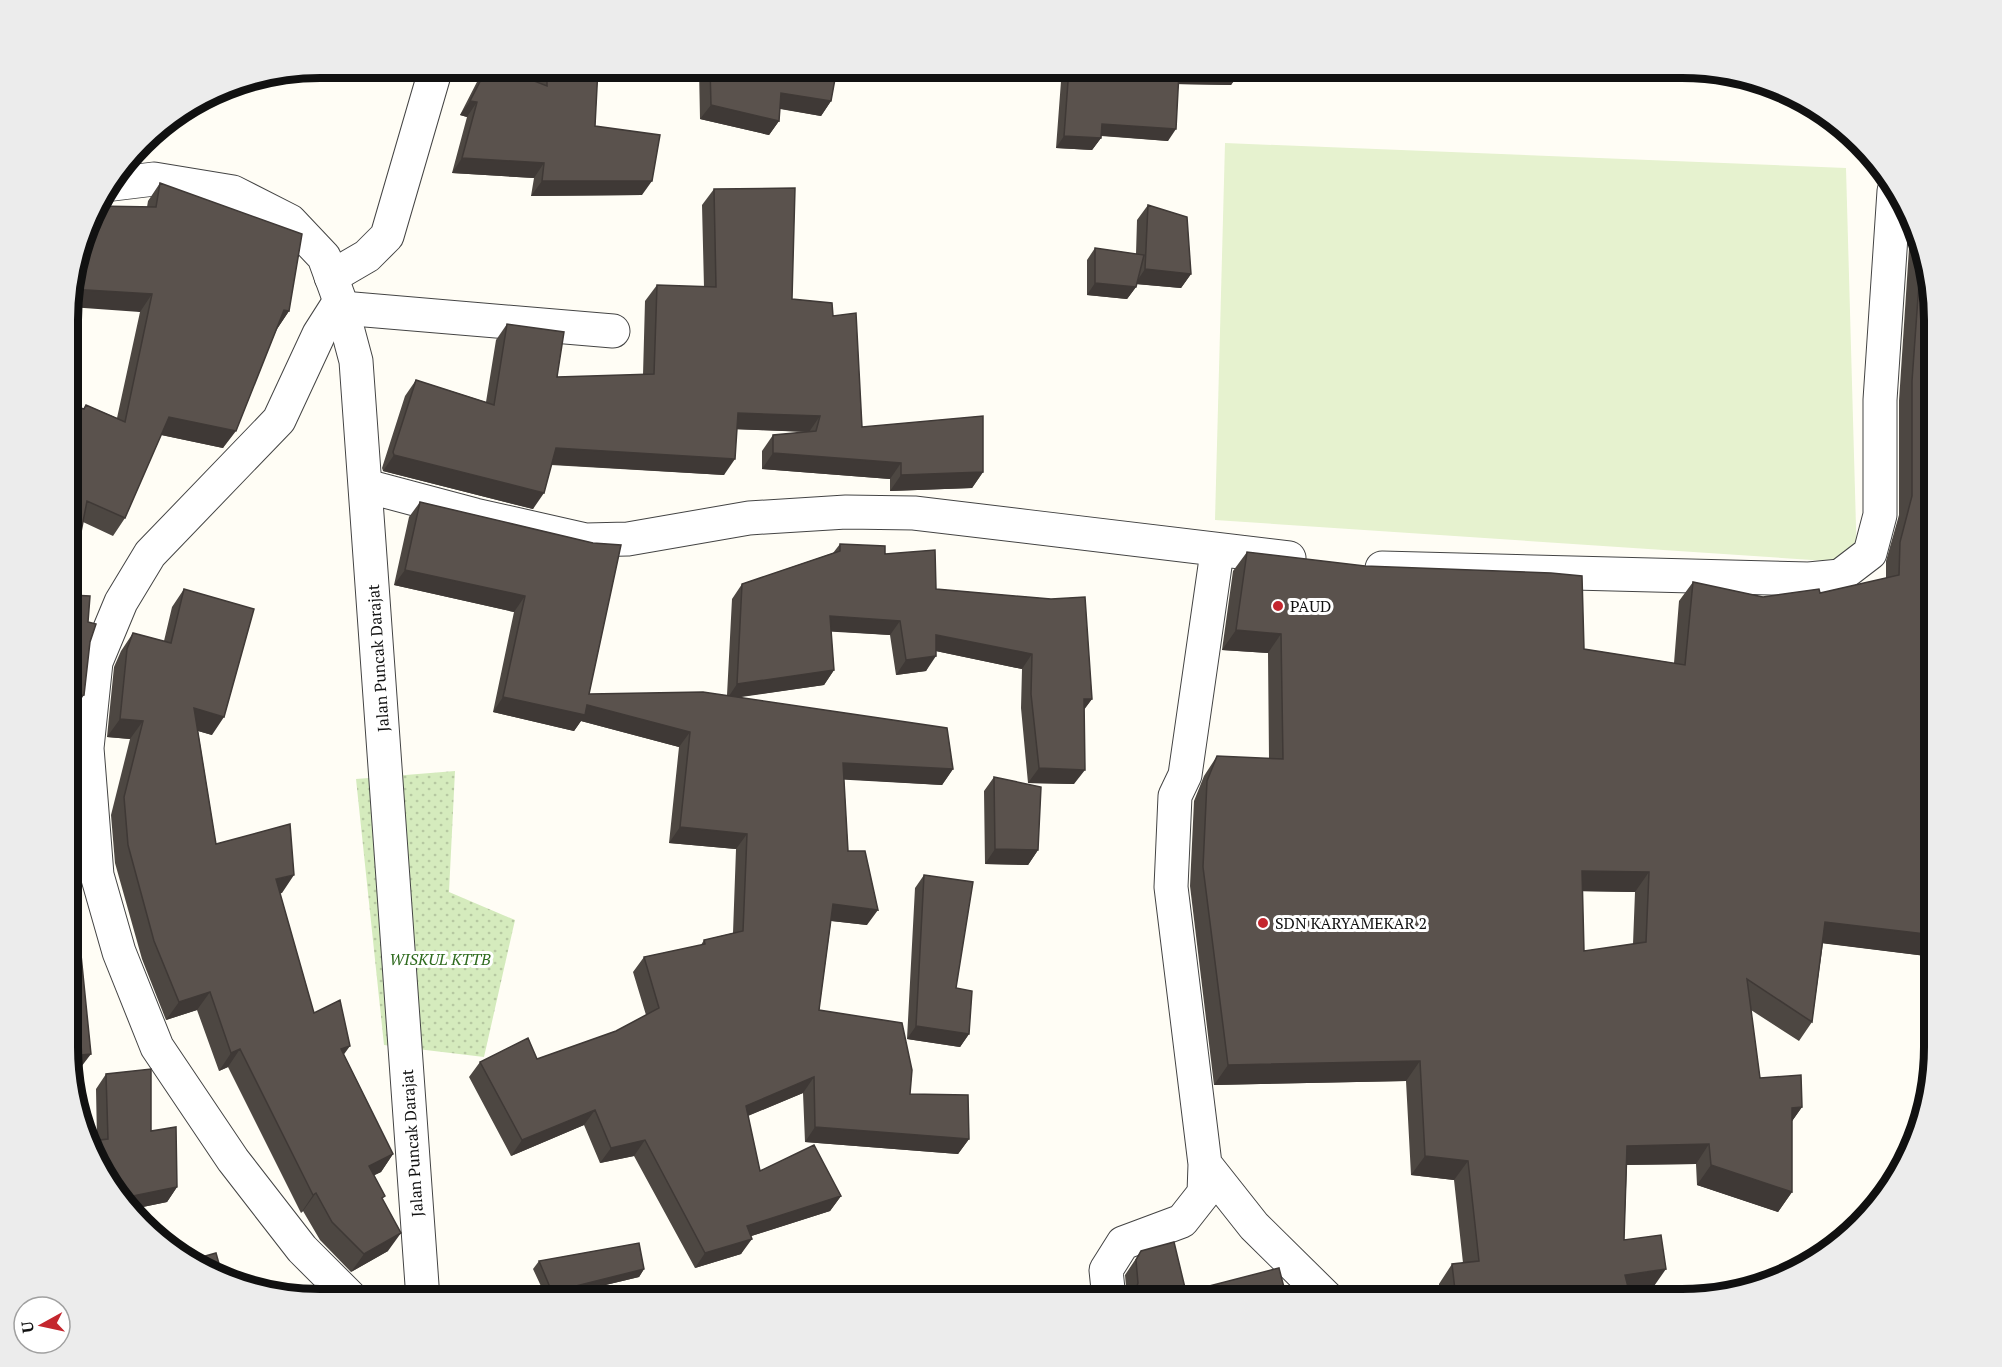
<svg xmlns="http://www.w3.org/2000/svg" width="2002" height="1367" font-family="'PT Serif',serif">
	<style>
		.park { fill: url(#park-dots) }
		.pitch { fill: #e6f2cf }
		.lines { fill: none; stroke-linecap: round; stroke-linejoin: round }
		.minor-casing { stroke: #444; stroke-width: 35 }
		.tertiary-casing { stroke: #444; stroke-width: 35 }
		.minor { stroke: #fff; stroke-width: 33 }
		.tertiary { stroke: #fff; stroke-width: 33 }
		.wall { fill: #4d4742; fill-rule: evenodd }
		.shaded-wall { fill: #3f3936 }
		.building { fill: #5a524d; stroke: #3f3936; stroke-width: 1.5; fill-rule: evenodd }
		.poi-dot { fill: #c4262e; stroke: #fff; stroke-width: 2 }
		.labels { text-anchor: middle; stroke-width: 6; stroke-linejoin: round; paint-order: stroke }
		.poi-label { font-size: 16px; fill: #111; stroke: #fff; text-anchor: start }
		.street-label { font-size: 16px; fill: #111; stroke: #fff }
		.park-label { font-size: 16px; font-style: italic; fill: #2f6b1f; stroke: #fff }
		.rim { fill: none; stroke: #111; stroke-width: 8 }
	</style>
	<defs>
		<pattern id="park-dots" width="8" height="8" patternUnits="userSpaceOnUse" patternTransform="scale(1.5)"><rect width="8" height="8" fill="#d5ebbd"/><path d="M2 2h.1M6 6h.1" fill="none" stroke="#b6c8a1" stroke-width="1.8" stroke-linecap="round"/></pattern>
	</defs>
	<rect width="100%" height="100%" fill="#fffdf5"/>
	<path class="park" d="M455,771L449,892L515,920L484,1057L384,1045L356,779Z"/>
	<path class="pitch" d="M1225,143L1846,168L1857,563L1215,520Z"/>
	<g class="lines">
		<defs>
			<path id="minor" d="M331,277L367,256L387,236L436,68
				M340,301L319,334L279,420L150,554L121,602L96,662L87,748L97,875L119,952L157,1047L233,1160L302,1249L352,1299
				M342,308L613,331
				M366,486L475,515L586,540L628,539L749,518L846,512L914,513L1289,558
				M1217,552L1185,775L1175,796L1171,887L1205,1164L1254,1226L1328,1299
				M1382,568L1809,579L1840,576L1870,553L1880,515V400L1894,191
				M1109,1299L1106,1270L1123,1243L1182,1221L1204,1193L1205,1164"/>
			<path id="tertiary" d="M113,184L154,179L233,192L290,221L324,257L340,301L356,361L423,1299"/>
		</defs>
		<use href="#minor" class="minor-casing"/>
		<use href="#tertiary" class="tertiary-casing"/>
		<use href="#minor" class="minor"/>
		<use href="#tertiary" class="tertiary"/>
	</g>
	<path class="wall" d="M486,68H500L537,82V68H598L595,126L642,195L531,196L534,178L452,173L467,117L460,115L479,78Z
		M699,68H837L831,101L821,116L780,109L779,121L769,135L700,119Z
		M1062,68H1239L1231,85L1179,84L1168,141L1101,136V138L1092,150L1056,148Z
		M160,183L289,311L277,329L223,448L161,435L125,518L113,536L83,522V409L86,405L117,418L140,312L70,288L94,208L147,207L148,201Z
		M714,189L792,299L833,316L862,427L983,472L972,488L890,491V479L762,469V451L773,435L809,432L737,429L724,475L551,465L533,509L383,471L382,468L405,396L416,380L486,402L496,340L507,324L557,377L643,375L645,301L657,285L704,287L702,205Z
		M1148,205L1191,274L1181,288L1137,284L1136,287L1127,299L1087,295V260L1095,248L1136,254L1137,220Z
		M1911,218L1934,304V957L1823,943L1812,1022L1799,1041L1751,1010L1760,1078L1802,1107L1792,1121V1192L1778,1212L1697,1185L1696,1164L1627,1165L1624,1240L1652,1289L1628,1292L1623,1299H1440L1439,1284L1452,1264L1463,1263L1454,1180L1411,1175L1406,1081L1214,1085L1190,886L1194,801L1204,776L1217,756L1269,759L1268,653L1222,650L1233,571L1247,552L1584,649L1674,663L1679,601L1693,582L1763,597L1820,593L1886,578V561L1899,515V401ZM1582,891L1635,892L1633,944L1584,951Z
		M420,502L593,543L589,694L727,695L732,599L742,584L833,553L840,544L885,554L936,589L1051,599L1092,699L1084,709L1074,784L1028,783L1021,708L1022,669L936,651L926,671L896,675L890,635L831,631L834,670L824,685L738,697L953,769L942,785L844,779L848,851L867,925L831,921L819,1010L910,1094L969,1139L958,1154L805,1142L803,1093L748,1116L760,1171L841,1196L830,1211L751,1236L741,1254L695,1268L634,1156L600,1163L584,1125L511,1156L469,1077L480,1062L537,1059L616,1031L646,1015L633,972L644,957L701,945L704,940L733,933L736,849L669,843L679,747L581,721L574,731L493,712L514,612L394,585L409,517Z
		M184,589L212,735L198,731L216,844L282,893H280L314,1013L344,1055L393,1154L381,1172L374,1175L383,1200L388,1251L351,1272L320,1240L303,1211L301,1213L228,1067L219,1071L197,1010L166,1020L142,959L115,863L111,815L130,739L107,737L114,667L121,651L133,633L164,641L172,607Z
		M994,777L1038,850L1028,865L985,864L984,791Z
		M924,875L956,988L969,1034L960,1047L907,1039L915,888Z
		M106,1074L151,1131L177,1187L167,1202L133,1209L101,1173L97,1140L96,1089Z
		M1141,1251L1186,1292L1287,1299H1127L1125,1275Z
		M539,1261L644,1269L639,1277L547,1299L533,1269Z"/>
	<path class="shaded-wall" d="M1179,72L1240,73L1231,85L1171,84Z
		M781,93L831,101L821,116L771,107Z
		M470,101L477,102L467,117L460,115Z
		M711,105L779,121L769,135L700,119Z
		M1102,124L1176,129L1168,141L1094,135Z
		M1064,136L1101,138L1092,150L1056,148Z
		M462,158L544,163L534,178L452,173Z
		M542,181H652L642,195L531,196Z
		M1145,269L1191,274L1181,288L1135,284Z
		M1095,283L1136,287L1127,299L1087,295Z
		M70,289L152,294L140,312L70,307Z
		M284,310L289,311L277,329Z
		M738,413L820,416L809,432L727,429Z
		M169,417L236,431L223,448L157,434Z
		M556,448L735,459L724,475L544,464Z
		M773,453L901,463L890,479L762,469Z
		M394,455L544,493L533,509L383,471Z
		M983,472L972,488L890,491L901,475Z
		M405,570L525,596L514,612L394,585Z
		M830,616L900,621L890,635L820,631Z
		M1236,630L1281,634L1268,653L1222,650Z
		M936,635L1032,654L1022,669L926,649Z
		M936,656L926,671L896,675L906,660Z
		M834,670L824,685L727,699L737,684Z
		M84,695L72,713H70V697Z
		M503,697L587,705L690,732L679,747L581,721L574,731L493,712Z
		M1084,699H1092L1081,714Z
		M194,708L224,717L212,735L181,726Z
		M120,719L143,721L130,739L107,737Z
		M843,763L953,769L942,785L832,779Z
		M1039,768L1085,770L1074,784L1028,783Z
		M680,827L747,834L736,849L669,843Z
		M995,849L1038,850L1028,865L985,864Z
		M1582,871L1649,872L1635,892L1568,891Z
		M294,875L282,893L263,897L276,879Z
		M833,904L878,910L867,925L823,920Z
		M1825,922L1934,935V957L1812,942Z
		M210,992L197,1010L166,1020L179,1002Z
		M916,1026L969,1034L960,1047L907,1039Z
		M350,1046L337,1064L341,1049Z
		M240,1049L228,1067L219,1071L231,1053Z
		M91,1054L78,1071L70,1072V1056Z
		M1420,1061L1406,1081L1214,1085L1228,1065Z
		M814,1077L803,1093L735,1121L746,1106Z
		M1802,1107L1788,1127L1792,1108Z
		M595,1110L584,1125L511,1156L522,1140Z
		M815,1127L969,1139L958,1154L805,1142Z
		M645,1140L634,1156L600,1163L611,1148Z
		M1709,1144L1696,1164L1614,1165L1627,1146Z
		M393,1154L381,1172L357,1184L369,1166Z
		M1425,1156L1468,1161L1454,1180L1411,1175Z
		M1711,1165L1792,1192L1778,1212L1697,1185Z
		M177,1187L167,1202L133,1209L123,1198Z
		M316,1193L303,1211L301,1213L313,1195Z
		M841,1196L830,1211L736,1241L747,1226Z
		M401,1233L388,1251L351,1272L364,1254Z
		M752,1239L741,1254L695,1268L705,1253Z
		M644,1269L639,1277L547,1299L552,1292Z
		M1666,1269L1652,1289L1628,1292L1623,1299H1591L1625,1275Z"/>
	<path class="building" d="M487,68H500L547,86V68H598L595,126L660,135L652,181H542L544,163L462,158L477,102L470,101Z
		M710,68H837L831,101L781,93L779,121L711,105Z
		M1069,68H1239L1240,73L1179,72L1176,129L1102,124L1101,138L1064,136Z
		M160,183L302,234L289,311L284,310L236,431L169,417L125,518L87,501L70,589V405L84,409L86,405L125,422L152,294L70,289V288L78,259L88,261L91,218L94,208L95,206L156,207Z
		M795,188L792,299L832,303L833,316L856,313L862,427L983,416V472L901,475V463L773,453V435L816,431L820,416L738,413L735,459L556,448L544,493L394,455L393,452L416,380L494,405L507,324L564,332L557,377L654,374L657,285L716,287L714,189Z
		M1148,205L1187,217L1191,274L1145,269Z
		M1095,248L1144,255L1136,287L1095,283Z
		M1921,255L1934,304V935L1825,922L1812,1022L1747,979L1760,1078L1801,1075L1802,1107L1792,1108V1192L1711,1165L1709,1144L1627,1146L1624,1240L1661,1235L1666,1269L1625,1275L1629,1291L1591,1299H1456L1452,1264L1479,1261L1468,1161L1425,1156L1420,1061L1228,1065L1203,867L1207,781L1217,756L1283,759L1281,634L1236,630L1247,552L1365,566L1551,573L1582,576L1584,649L1685,665L1693,582L1763,597L1819,589L1820,593L1899,575L1900,542L1912,496V381ZM1582,871L1649,872L1646,942L1584,951Z
		M420,502L593,543L621,545L589,694L703,692L947,728L953,769L843,763L848,851H865L878,910L833,904L819,1010L902,1023L912,1070L910,1094L968,1095L969,1139L815,1127L814,1077L746,1106L760,1171L814,1145L841,1196L747,1226L752,1239L705,1253L645,1140L611,1148L595,1110L522,1140L480,1062L528,1038L537,1059L616,1031L659,1008L644,957L705,944L704,940L743,931L747,834L680,827L690,732L587,705L585,715L503,697L525,596L405,570Z
		M840,544L885,546V554L935,550L936,589L1051,599L1085,597L1092,699H1084L1085,770L1039,768L1031,694L1032,654L936,635V656L906,660L900,621L830,616L834,670L737,684L742,584L840,551Z
		M184,589L254,609L224,717L194,708L216,844L290,824L294,875L276,879L314,1013L340,1000L350,1046L341,1049L393,1154L369,1166L385,1196L382,1198L401,1233L364,1254L332,1222L316,1193L313,1195L240,1049L231,1053L210,992L179,1002L154,941L128,845L124,797L143,721L120,719L127,649L133,633L171,643Z
		M70,595L90,596L88,622L96,624L90,642L84,695L70,697Z
		M994,777L1041,787L1038,850L995,849Z
		M924,875L973,882L956,988L972,991L969,1034L916,1026Z
		M77,915L91,1054L70,1056V916Z
		M151,1069V1131L176,1127L177,1187L123,1198L101,1173L91,1141L108,1139L106,1074Z
		M1174,1242L1186,1292L1279,1268L1287,1299H1134V1296L1138,1283L1136,1260L1141,1251Z
		M639,1243L644,1269L552,1292L539,1261Z
		M216,1253L223,1278L191,1260Z"/>
	<g class="poi-dot">
		<circle cx="1278" cy="606" r="6"/>
		<circle cx="1263" cy="923" r="6"/>
	</g>
	<g class="labels">
		<g class="poi-label">
			<text x="1290" y="612">PAUD</text>
			<text x="1275" y="929">SDN KARYAMEKAR 2</text>
		</g>
		<g class="street-label">
			<text transform="translate(378 658) rotate(-94)" y="6">Jalan Puncak Darajat</text>
			<text transform="translate(412 1143) rotate(-94)" y="6">Jalan Puncak Darajat</text>
		</g>
		<g class="park-label">
			<text x="440" y="965">WISKUL KTTB</text>
		</g>
	</g>
	<path d="M0 0H2002V1367H0ZM320 78H1682A242 242 0 0 1 1924 320V1047A242 242 0 0 1 1682 1289H320A242 242 0 0 1 78 1047V320A242 242 0 0 1 320 78Z" fill="#ececec" fill-rule="evenodd"/>
	<path class="rim" d="M320 78H1682A242 242 0 0 1 1924 320V1047A242 242 0 0 1 1682 1289H320A242 242 0 0 1 78 1047V320A242 242 0 0 1 320 78Z"/>
	<g transform="translate(42 1325) rotate(262)"><circle r="28" fill="#ffffff" stroke="#a0a0a0" stroke-width="1.5"/>
	<path d="M0-4.5L10 22L0 15L-10 22Z" fill="#c4262e"/>
	<text y="-9" font-size="16" font-weight="bold" text-anchor="middle" fill="#111111">U</text>
	</g>
</svg>
